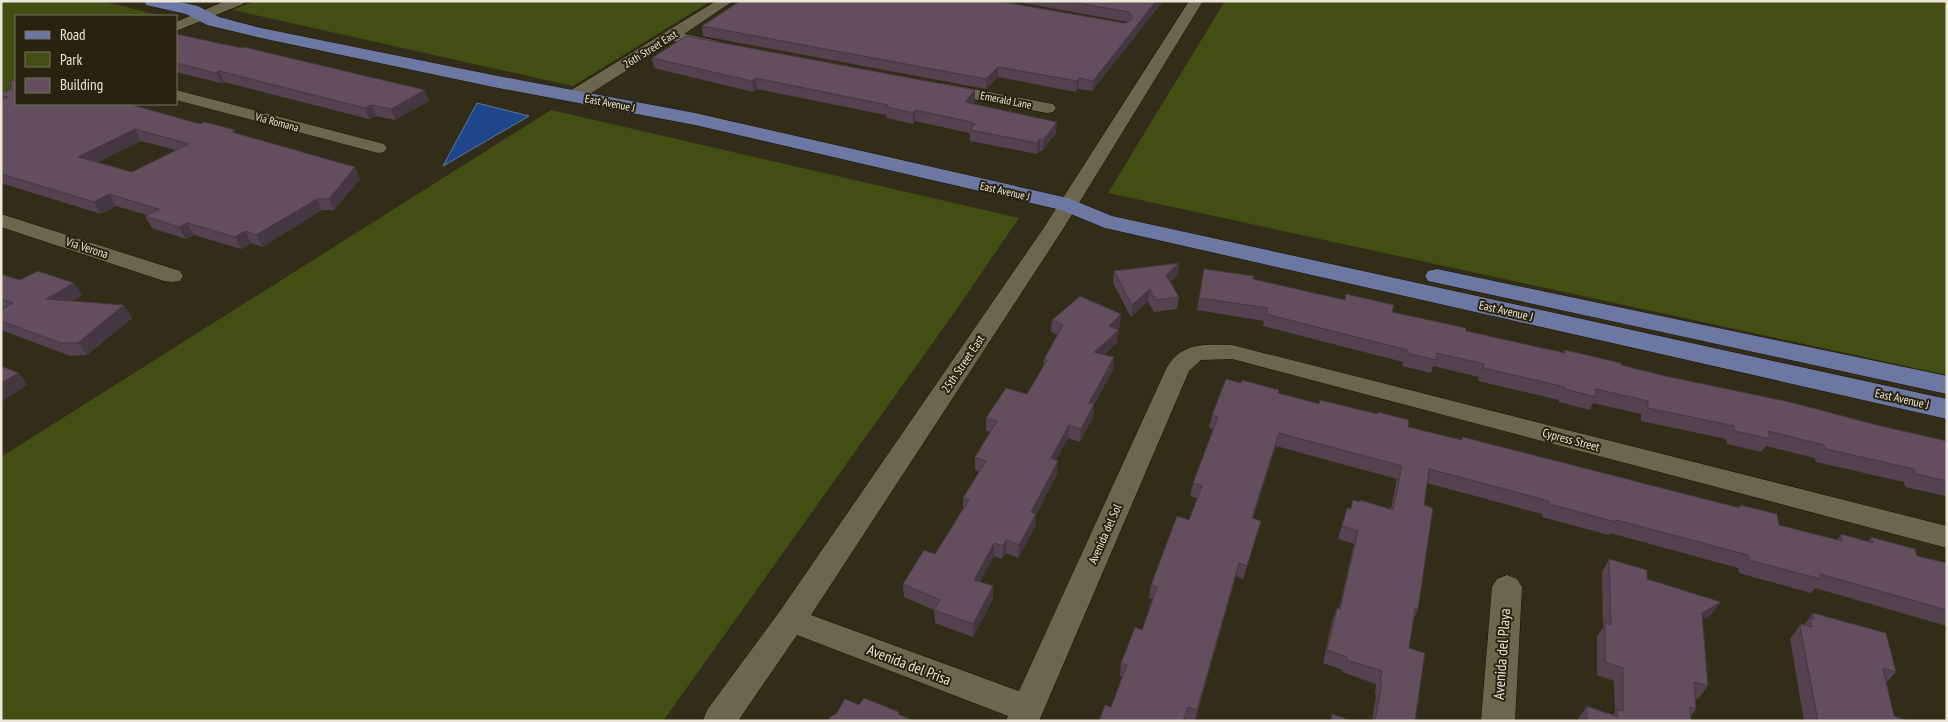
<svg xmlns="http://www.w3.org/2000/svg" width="1948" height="722" font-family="'PT Sans Narrow',sans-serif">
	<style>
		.green { fill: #434e13 }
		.water { fill: #1d468b; stroke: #5b77a3 }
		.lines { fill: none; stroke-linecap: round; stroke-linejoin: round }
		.minor-casing { stroke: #1a1502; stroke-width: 1 }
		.major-casing { stroke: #1a1502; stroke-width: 1 }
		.minor { fill: #6c664f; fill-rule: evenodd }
		.major { fill: #6c77a2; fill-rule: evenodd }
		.wall { fill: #54434f; fill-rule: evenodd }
		.shaded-wall { fill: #453740 }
		.building { fill: #624e5c; stroke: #453740; fill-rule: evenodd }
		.labels { text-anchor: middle; stroke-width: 4; stroke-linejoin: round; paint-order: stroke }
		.far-street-label { font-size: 11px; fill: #ebe8db; stroke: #28230e }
		.street-label { font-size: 12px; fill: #ebe8db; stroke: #28230e }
		.near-street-label { font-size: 15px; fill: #ebe8db; stroke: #28230e }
	</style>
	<rect width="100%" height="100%" fill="#322d18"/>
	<path class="green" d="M1,1H102L162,16H16V88L1,94Z
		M255,1H711L573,86L233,10Z
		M1225,1H1947V375L1108,193Z
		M551,110L1019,218L954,313L663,721H1V457Z"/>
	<path class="water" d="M477,103L529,116L443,166Z"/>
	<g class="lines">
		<defs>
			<path id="minor" d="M225,1H245L243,4L176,31V22Z
				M716,1H733L684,34L718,41L721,44L718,47L713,49L673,41L580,100H568L566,96L568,92Z
				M1189,1H1203L1063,229L811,615L1019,691L1167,367C1184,341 1205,345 1232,345L1947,526V548L1232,359L1201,360L1189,371L1039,721H1006L1008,716L797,635L738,721H703L707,710L780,611L1043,229Z
				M942,83L1047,103L1053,104L1056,108L1053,112L1047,113L936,92L934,88L936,84Z
				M176,90L384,144L387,148L384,152L378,153L176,100Z
				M1,214L180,271L183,276L180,281L172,282L164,281L1,227Z
				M1507,575L1517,579L1522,587L1515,721H1481L1492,587L1497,579Z"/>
			<path id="major" d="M144,1H175L198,6L219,17L261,28L493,75L695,113L1068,198L1112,216L1947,399V419L1105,228L1061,210L695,125L493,87L261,38L207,25L186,14L146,5Z
				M1437,269L1947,376V394L1428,281L1425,276L1428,271Z"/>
		</defs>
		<use href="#minor" class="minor-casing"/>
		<use href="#major" class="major-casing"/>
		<use href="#minor" class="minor"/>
		<use href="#major" class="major"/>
	</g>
	<path class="wall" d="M1012,1H1163L1092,91L1078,89L1076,92L998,77L986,89L703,36L702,26L1124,23L1128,22Z
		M176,35L429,101L395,120L376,116L369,119L224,82L221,83L176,72Z
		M652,58L975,101L972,104L1056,133L1042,151H1040L1037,154L970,141V133L915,121L913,124L887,118L886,115L757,89L753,92L654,68Z
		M1,93L16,104L200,124L237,134L360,179L334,210H322L262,247L251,243L241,249L194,235L186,239L152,228L145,216L147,215L116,206L101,214L4,184L1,185ZM141,141L176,150L132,172L98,162Z
		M1179,263L1178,275L1170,282L1179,297L1177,309L1154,312L1148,301L1131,317L1113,283L1114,271Z
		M1204,269L1392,312L1466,331L1563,353L1565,350L1665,376L1947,441V494L1945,496L1905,487L1904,482L1816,462L1815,458L1766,446L1761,452L1727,444L1726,439L1641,421V414L1593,403L1590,410L1559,402V400L1478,381L1479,377L1433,366L1431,373L1402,366L1403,362L1263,326L1264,321L1197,310Z
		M1,274L20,280L82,295L72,301L124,305L132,318L87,355L70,356L1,330V310L2,309L1,308Z
		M1052,320L1120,327L1117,329V343L1104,355L1114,357L1113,370L1094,404L1093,417L1080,442L1068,438L1056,460L1057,474L1036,515L1035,527L1018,558L1006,553L1002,559L994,556L980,582L993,586V599L973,637L935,623L934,610L904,597L903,584L935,554L963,508V498L979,472L975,470V457L991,432L986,431V418L1027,394L1043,367L1044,359L1057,335L1051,332Z
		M1278,393L1461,440L1463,437L1738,508L1740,505L1779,525L1837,540L1841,534L1868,542L1871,537L1917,556L1947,563V626L1815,588L1811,593L1739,573L1738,568L1610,533L1609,535L1542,517V514L1427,483L1424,505L1418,609L1414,619L1409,648L1415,721H1372L1376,695L1375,694L1376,684L1342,672L1343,670L1323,663L1332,621L1337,608L1339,609L1354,544L1338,539L1347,508L1350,509L1353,500L1391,509L1397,479L1276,446L1253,518L1261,521L1257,534L1243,579L1236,576L1195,721H1189L1185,719V721H1099L1111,707L1122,677L1120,676L1121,663L1142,630L1153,599L1149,598L1151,585L1189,520L1197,498L1190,496L1193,483L1213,429L1209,428L1212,415Z
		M1609,559L1647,579L1711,615L1702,620L1708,686L1698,699L1696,698V709L1691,716V721H1578V719L1587,706L1613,715L1615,713L1614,681L1597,675V636L1603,628L1602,572Z
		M1813,613L1896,672L1886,683L1894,716L1905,721H1804L1790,639L1801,624L1804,625Z"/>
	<path class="shaded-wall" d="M1156,1H1163L1092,91L1093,81Z
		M998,67V77L986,89V79Z
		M219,71L224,82L221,83L216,73Z
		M755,78L757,89L753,92L752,81Z
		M1079,78L1078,89L1076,92L1077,81Z
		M425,90L429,101L395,120L391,109Z
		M975,90V101L965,113V102Z
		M371,105L376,116L369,119L365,108Z
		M915,110V121L913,124V113Z
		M1057,122L1056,133L1042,151L1043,140Z
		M135,129L141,141L85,168L78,157Z
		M1040,139V151L1037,154V143Z
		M355,167L360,179L334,210L329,199Z
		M1,180L4,184L1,185Z
		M109,194L116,206L101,214L94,202Z
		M317,199L322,210L262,247L256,235Z
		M187,223L194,235L186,239L179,227Z
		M245,231L251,243L241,249L235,237Z
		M1179,263L1178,275L1164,287L1166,275Z
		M74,283L82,295L55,311L46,299Z
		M1150,289L1148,301L1131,317L1132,305Z
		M124,305L132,318L87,355L78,343Z
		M1121,314L1120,327L1107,338L1109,326Z
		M1119,330L1117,343L1093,365L1094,352Z
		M1114,357L1113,370L1088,416L1089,403Z
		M19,373L28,385L1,402V383Z
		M1094,404L1093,417L1080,442L1081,429Z
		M1069,425L1068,438L1050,471L1051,458Z
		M1279,433L1276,446L1249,531L1252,518Z
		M1058,461L1057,474L1036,515L1035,527L1018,558L1019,545L1031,512Z
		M1006,540V553L1002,559L1003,546Z
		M994,543V556L974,593V580Z
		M1239,563L1236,576L1194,721L1197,710Z
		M993,586V599L973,637V624Z
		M1721,602L1711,615L1693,626L1702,613Z"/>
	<path class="building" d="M740,1H998L1124,23L1129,22L1133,18L1129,12L1067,1H1156L1093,81L1079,78L1077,81L998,67L986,79L702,26Z
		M177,34L241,48L244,47L425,90L391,109L371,105L365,108L219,71L216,73L176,63V35Z
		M686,36L975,90L965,102L1057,122L1043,140L1040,139L1037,143L970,130L975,124H971L972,122L915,110L913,113L886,107L888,105L755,78L752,81L652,58Z
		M11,80L16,81V104H129L200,124L204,122L236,130L232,132L355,167L329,199H317L256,235L245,231L235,237L187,223L179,227L145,216L159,209L109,194L94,202L1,174V100L8,97L1,95V93L11,89ZM135,129L189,144L132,172L78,157Z
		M1179,263L1166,275L1179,297L1156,300L1150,289L1132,305L1114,271Z
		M1204,269L1254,276L1253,279L1345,300L1346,294L1394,305L1392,312L1466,328V331L1565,353V350L1621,363V365L1665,376L1790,402L1881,426L1947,441V481L1916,474L1914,469L1826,449L1824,445L1768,431L1770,439L1735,431L1734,426L1648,408V401L1596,389V397L1565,389V387L1483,368L1484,364L1437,353L1436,360L1406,353L1407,350L1266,314L1268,308L1199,298Z
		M38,271L74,283L46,299L124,305L78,343H61L1,321V310L13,303L1,299V274L20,280Z
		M1080,296L1121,314L1109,326L1119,330L1094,352L1114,357L1089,403L1094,404L1081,429L1069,425L1051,458L1058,461L1031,512L1036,514L1019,545L1006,540L1003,546L994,543L974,580L993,586L973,624L934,610L940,600L903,584L924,550L935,554L969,500L963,498L986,461L975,457L997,421L986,418L1006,388L1027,394L1047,360L1044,359L1063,325L1052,320Z
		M1,366L19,373L1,383Z
		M1226,379L1241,383L1242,380L1279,390L1278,393L1319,404L1320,400L1378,414V412L1409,420L1408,427L1462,440L1463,437L1740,508V505L1777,514L1779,525L1842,541L1841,534L1873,543L1871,537L1915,549L1917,556L1947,563V610L1820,574L1821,579L1748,560V555L1616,520V522L1549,504V501L1429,469L1424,505L1433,508L1418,609L1415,608L1409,648L1425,653L1415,721H1375L1382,682L1380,681L1382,671L1347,660V657L1327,650L1337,608L1340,609L1358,531L1342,526L1347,508L1351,509L1353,500L1360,502V500L1393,510L1402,466L1279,433L1252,518L1261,521L1247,566L1239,563L1197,710L1188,707L1183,721H1099L1105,705L1111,707L1127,665L1121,663L1135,627L1142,630L1157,587L1151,585L1177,516L1189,520L1202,486L1193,483L1218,417L1212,415Z
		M1609,559L1647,570V579L1721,602L1702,613L1708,686L1694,682L1696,709L1690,707L1691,721H1587V706L1618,717L1617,709L1623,711V668L1605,662V623L1611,625Z
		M1813,613L1886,633L1896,672L1883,668L1894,716L1905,720V721H1818L1800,626L1801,624L1812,627L1810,618L1814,619Z
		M864,698L899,712L898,714L912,720L911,721H828L830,717L836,714L845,699L859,705Z
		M1332,714L1353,721H1331Z"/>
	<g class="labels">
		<g class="far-street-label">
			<text transform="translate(650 49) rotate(-32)" y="4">26th Street East</text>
			<text transform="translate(1006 100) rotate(11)" y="4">Emerald Lane</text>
			<text transform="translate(610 103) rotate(11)" y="4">East Avenue J</text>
			<text transform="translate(277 122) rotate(15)" y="4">Via Romana</text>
			<text transform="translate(1005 191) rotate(13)" y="4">East Avenue J</text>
		</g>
		<g class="street-label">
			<text transform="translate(87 248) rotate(18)" y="4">Via Verona</text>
			<text transform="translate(1506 311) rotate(13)" y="4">East Avenue J</text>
			<text transform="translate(963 364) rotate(-56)" y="4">25th Street East</text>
			<text transform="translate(1902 399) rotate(13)" y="4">East Avenue J</text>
			<text transform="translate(1571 440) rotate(15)" y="4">Cypress Street</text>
			<text transform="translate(1105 534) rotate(-66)" y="4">Avenida del Sol</text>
		</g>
		<g class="near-street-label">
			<text transform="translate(1502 654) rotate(-86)" y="5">Avenida del Playa</text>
			<text transform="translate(909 665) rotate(21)" y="5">Avenida del Prisa</text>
		</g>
	</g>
	<rect width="1948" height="722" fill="none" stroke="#ebe8db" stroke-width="5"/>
	<rect x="15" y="15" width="162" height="90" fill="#28230e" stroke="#767260"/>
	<rect x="25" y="31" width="25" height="8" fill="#6c77a2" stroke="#767260"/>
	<text x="60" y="40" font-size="15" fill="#ebe8db">Road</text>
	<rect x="25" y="52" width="25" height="15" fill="#434e13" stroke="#767260"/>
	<text x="60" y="65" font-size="15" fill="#ebe8db">Park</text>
	<rect x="25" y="78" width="25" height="15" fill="#624e5c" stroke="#767260"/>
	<text x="60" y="90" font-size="15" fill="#ebe8db">Building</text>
</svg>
